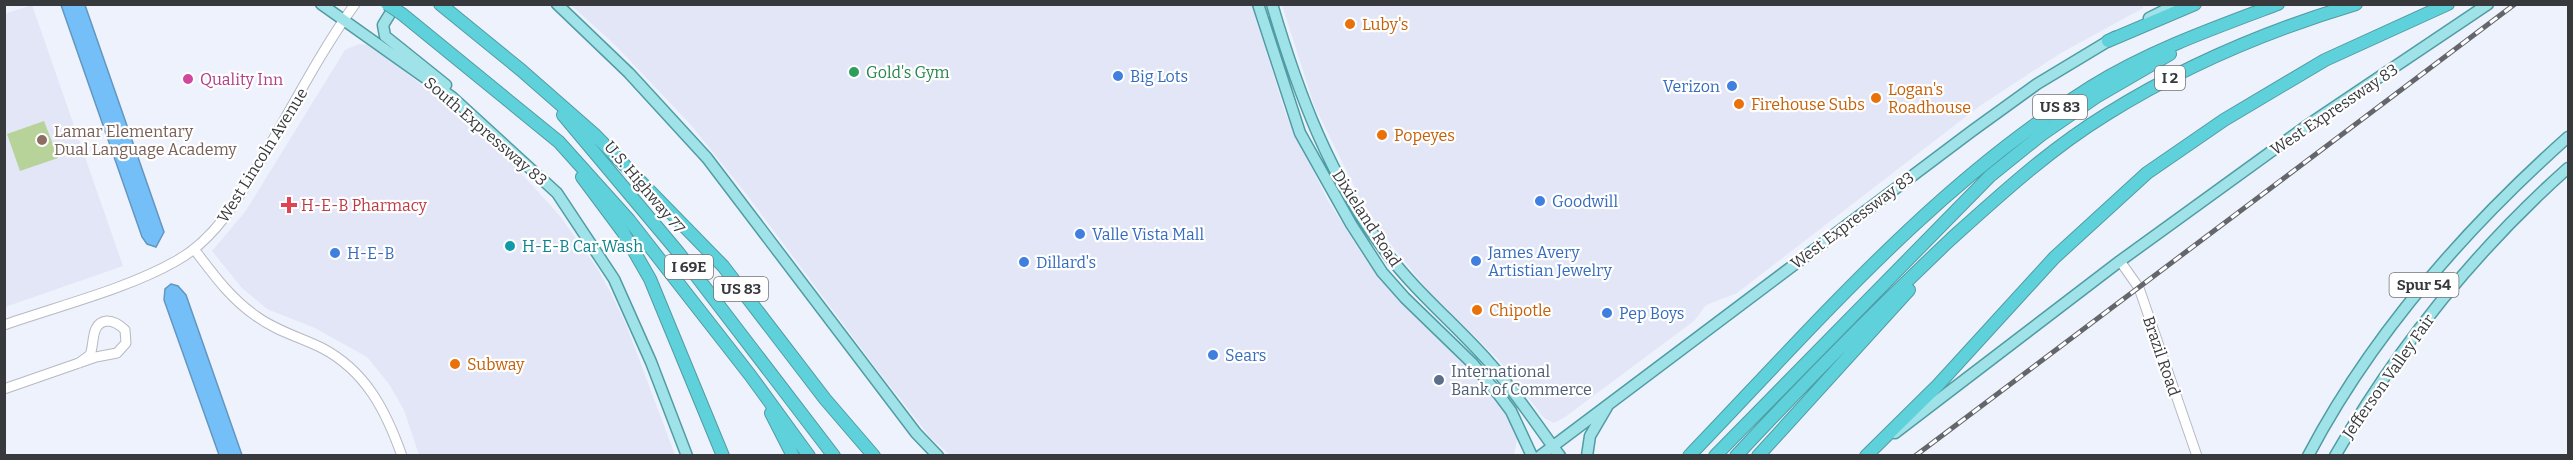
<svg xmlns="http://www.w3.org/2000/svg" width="2573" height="460" font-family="Bitter,serif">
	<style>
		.built { fill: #e2e6f7 }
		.green { fill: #b7d39a }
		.water { fill: #75bff8; stroke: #6397c0; stroke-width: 1.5 }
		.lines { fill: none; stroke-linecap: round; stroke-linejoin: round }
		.minor-casing { stroke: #b6b9c3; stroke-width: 11 }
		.major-casing { stroke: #519ca4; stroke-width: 13 }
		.highway-casing { stroke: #519ca4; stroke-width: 14 }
		.minor { stroke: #fff; stroke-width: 9 }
		.major { stroke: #9fe3e9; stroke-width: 10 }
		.highway { stroke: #5fd1db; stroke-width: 12 }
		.rail-casing { stroke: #64666c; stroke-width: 5 }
		.rail { stroke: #fff; stroke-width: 3; stroke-dasharray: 9; stroke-linecap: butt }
		.highway-bridge-casing { stroke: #519ca4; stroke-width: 14; stroke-linecap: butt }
		.highway-bridge { stroke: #5fd1db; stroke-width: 12 }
		.food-dot { fill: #e8710a; stroke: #fff; stroke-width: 2 }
		.leisure-dot { fill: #2e9e5b; stroke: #fff; stroke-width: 2 }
		.shop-dot { fill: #3f7fe0; stroke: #fff; stroke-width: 2 }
		.hotel-dot { fill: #d1479c; stroke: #fff; stroke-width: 2 }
		.education-dot { fill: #8d6e63; stroke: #fff; stroke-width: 2 }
		.health-dot { fill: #e0444e; stroke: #fff; stroke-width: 2 }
		.culture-dot { fill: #0f9aa8; stroke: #fff; stroke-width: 2 }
		.service-dot { fill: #5c6f8a; stroke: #fff; stroke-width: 2 }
		.labels { text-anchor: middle; stroke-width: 4.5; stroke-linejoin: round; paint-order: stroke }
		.shield { fill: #fff; stroke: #747477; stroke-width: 1.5 }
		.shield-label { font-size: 15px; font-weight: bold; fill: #38393d }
		.food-label { font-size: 16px; fill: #c56008; stroke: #fff; text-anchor: start }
		.leisure-label { font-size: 16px; fill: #27864d; stroke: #fff; text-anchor: start }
		.shop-label { font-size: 16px; fill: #366cbe; stroke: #fff; text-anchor: start }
		.hotel-label { font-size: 16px; fill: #b23c85; stroke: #fff; text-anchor: start }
		.street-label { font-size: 16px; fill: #38393d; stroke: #fff }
		.education-label { font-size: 16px; fill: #785e54; stroke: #fff; text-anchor: start }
		.health-label { font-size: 16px; fill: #be3a42; stroke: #fff; text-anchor: start }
		.culture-label { font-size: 16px; fill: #0d838f; stroke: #fff; text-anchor: start }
		.service-label { font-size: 16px; fill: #4e5e75; stroke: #fff; text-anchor: start }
	</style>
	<rect width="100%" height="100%" fill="#eef2fc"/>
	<path class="built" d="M2142,4L2143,8L2061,53L1981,105L1737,293L1706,305L1694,321L1565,417L1554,423L1544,418L1498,359L1429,292L1390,243L1360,198L1314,105L1282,5Z
		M32,5L123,266L5,307L4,14Z
		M571,5H1252L1286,115L1327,199L1362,254L1383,282L1463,364L1496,402L1510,421L1517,439L1514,455H950L930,437L876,368L747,195L691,125L615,45Z
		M359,44L370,45L377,50L470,123L509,160L560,216L597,268L611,293L627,327L675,455H419L404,410L389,384L367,357L315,328L267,309L242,288L212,251L245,212L345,50Z"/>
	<path class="green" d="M44,121L58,158L20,171L7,134Z"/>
	<path class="water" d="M61,5H85L164,232L156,247L147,244L142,237Z
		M171,284L178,286L186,295L242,455H219L164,300L165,289Z"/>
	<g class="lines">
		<defs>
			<path id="minor" d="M194,249C213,274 230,298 256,316C276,331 300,337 322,348C366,371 386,411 402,456
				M2120,261L2139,288L2197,456
				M4,325C58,306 127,289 176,261C220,237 245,187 270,145C297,98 323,48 355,4
				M4,389L96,357L117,353L126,343L125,330C120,325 115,321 107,321C90,323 95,343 90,355L79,363"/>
			<path id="major" d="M321,4L452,97L557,193L614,279L651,362L687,456
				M396,4L383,25L385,36L446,85
				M557,4L629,73L707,158L916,433L938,456
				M1258,4L1300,133L1351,224L1382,272L1405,298L1472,363L1499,395L1511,411L1532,456
				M1272,4C1298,93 1330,178 1386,252C1416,292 1455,324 1488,361C1515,391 1536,424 1560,456
				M2149,18L2177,4
				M1895,433L2120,261L2305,127L2488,4
				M1540,456L1972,131L2037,84L2115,37
				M1587,456L1590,436L1607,407
				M2308,456C2372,334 2466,228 2568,137
				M2335,456C2397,348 2475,251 2568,168"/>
			<path id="highway" d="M440,4L521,70L594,134L723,266L825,399L874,456
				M402,14L559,142L629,220L750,375L809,456
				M2108,41L2195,4
				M563,115L678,252L834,456
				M582,177L623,232L650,279L723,456
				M771,413L793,456
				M1689,456C1815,325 1935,184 2091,87C2149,51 2214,28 2278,4
				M1715,456L1990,176L2041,135L2096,97L2170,54
				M1736,456C1806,381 1877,309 1951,239C2001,194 2050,149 2107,114C2184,66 2269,30 2356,4
				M1758,456L1909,290
				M1866,456L1938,385L2054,258L2147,173L2224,120L2325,60L2448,4"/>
		</defs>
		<use href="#minor" class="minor-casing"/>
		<use href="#major" class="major-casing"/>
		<use href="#highway" class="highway-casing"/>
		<use href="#minor" class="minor"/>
		<use href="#major" class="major"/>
		<use href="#highway" class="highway"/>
		<defs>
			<path id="rail" d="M1915,456L2515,4"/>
		</defs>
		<use href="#rail" class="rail-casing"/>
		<use href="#rail" class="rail"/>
		<defs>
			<path id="highway-bridge" d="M387,4L402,14"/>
		</defs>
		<use href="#highway-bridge" class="highway-bridge-casing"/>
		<use href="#highway-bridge" class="highway-bridge"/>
	</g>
	<g class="food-dot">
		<circle cx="1350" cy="24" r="6"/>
		<circle cx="1876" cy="98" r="6"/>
		<circle cx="1739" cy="104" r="6"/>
		<circle cx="1382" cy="135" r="6"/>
		<circle cx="1477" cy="310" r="6"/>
		<circle cx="455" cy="364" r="6"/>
	</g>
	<circle class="leisure-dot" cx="854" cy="72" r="6"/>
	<g class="shop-dot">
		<circle cx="1118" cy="76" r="6"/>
		<circle cx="1732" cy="86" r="6"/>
		<circle cx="1540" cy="201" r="6"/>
		<circle cx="1080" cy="234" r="6"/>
		<circle cx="335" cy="253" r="6"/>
		<circle cx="1476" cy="261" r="6"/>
		<circle cx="1024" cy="262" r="6"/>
		<circle cx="1607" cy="313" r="6"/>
		<circle cx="1213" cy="355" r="6"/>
	</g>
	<circle class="hotel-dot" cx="188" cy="79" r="6"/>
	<circle class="education-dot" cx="42" cy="140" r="6"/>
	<path class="health-dot" d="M286 196h6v6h6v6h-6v6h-6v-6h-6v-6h6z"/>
	<circle class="culture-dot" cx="510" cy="246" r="6"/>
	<circle class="service-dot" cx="1439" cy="380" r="6"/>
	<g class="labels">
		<g class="shield">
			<rect x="2155" y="66" width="30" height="24" rx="4.5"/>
			<rect x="2033" y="95" width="54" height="24" rx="4.5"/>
			<rect x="665" y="255" width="48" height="24" rx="4.5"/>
			<rect x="2389.5" y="273" width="69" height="24" rx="4.5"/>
			<rect x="714" y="277" width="54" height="24" rx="4.5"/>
		</g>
		<g class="shield-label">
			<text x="2170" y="83">I 2</text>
			<text x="2060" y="112">US 83</text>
			<text x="689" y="272">I 69E</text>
			<text x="2424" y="290">Spur 54</text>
			<text x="741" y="294">US 83</text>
		</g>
		<g class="food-label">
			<text x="1362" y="30">Luby's</text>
			<text x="1888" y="95">Logan's<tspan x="1888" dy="18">Roadhouse</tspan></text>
			<text x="1751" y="110">Firehouse Subs</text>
			<text x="1394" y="141">Popeyes</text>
			<text x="1489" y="316">Chipotle</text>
			<text x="467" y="370">Subway</text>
		</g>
		<g class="leisure-label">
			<text x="866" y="78">Gold's Gym</text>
		</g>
		<g class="shop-label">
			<text x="1130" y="82">Big Lots</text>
			<text x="1720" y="92" text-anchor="end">Verizon</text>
			<text x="1552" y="207">Goodwill</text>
			<text x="1092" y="240">Valle Vista Mall</text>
			<text x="1488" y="258">James Avery<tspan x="1488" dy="18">Artistian Jewelry</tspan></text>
			<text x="347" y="259">H-E-B</text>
			<text x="1036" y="268">Dillard's</text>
			<text x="1619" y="319">Pep Boys</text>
			<text x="1225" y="361">Sears</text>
		</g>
		<g class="hotel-label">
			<text x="200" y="85">Quality Inn</text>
		</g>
		<g class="street-label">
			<text transform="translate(2334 109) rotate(-34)" y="6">West Expressway 83</text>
			<text transform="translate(486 131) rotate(41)" y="6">South Expressway 83</text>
			<text transform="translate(262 155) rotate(-58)" y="6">West Lincoln Avenue</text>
			<text transform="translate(645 187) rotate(50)" y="6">U.S. Highway 77</text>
			<text transform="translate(1367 218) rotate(57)" y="6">Dixieland Road</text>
			<text transform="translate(1852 220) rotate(-37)" y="6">West Expressway 83</text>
			<text transform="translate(2162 356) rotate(71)" y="6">Brazil Road</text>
			<text transform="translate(2388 376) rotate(-55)" y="6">Jefferson Valley Fair</text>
		</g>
		<g class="education-label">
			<text x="54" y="137">Lamar Elementary<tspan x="54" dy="18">Dual Language Academy</tspan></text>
		</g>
		<g class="health-label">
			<text x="301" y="211">H-E-B Pharmacy</text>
		</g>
		<g class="culture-label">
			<text x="522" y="252">H-E-B Car Wash</text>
		</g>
		<g class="service-label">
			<text x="1451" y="377">International<tspan x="1451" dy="18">Bank of Commerce</tspan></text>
		</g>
	</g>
	<rect width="2573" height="460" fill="none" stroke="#38393d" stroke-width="12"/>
</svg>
